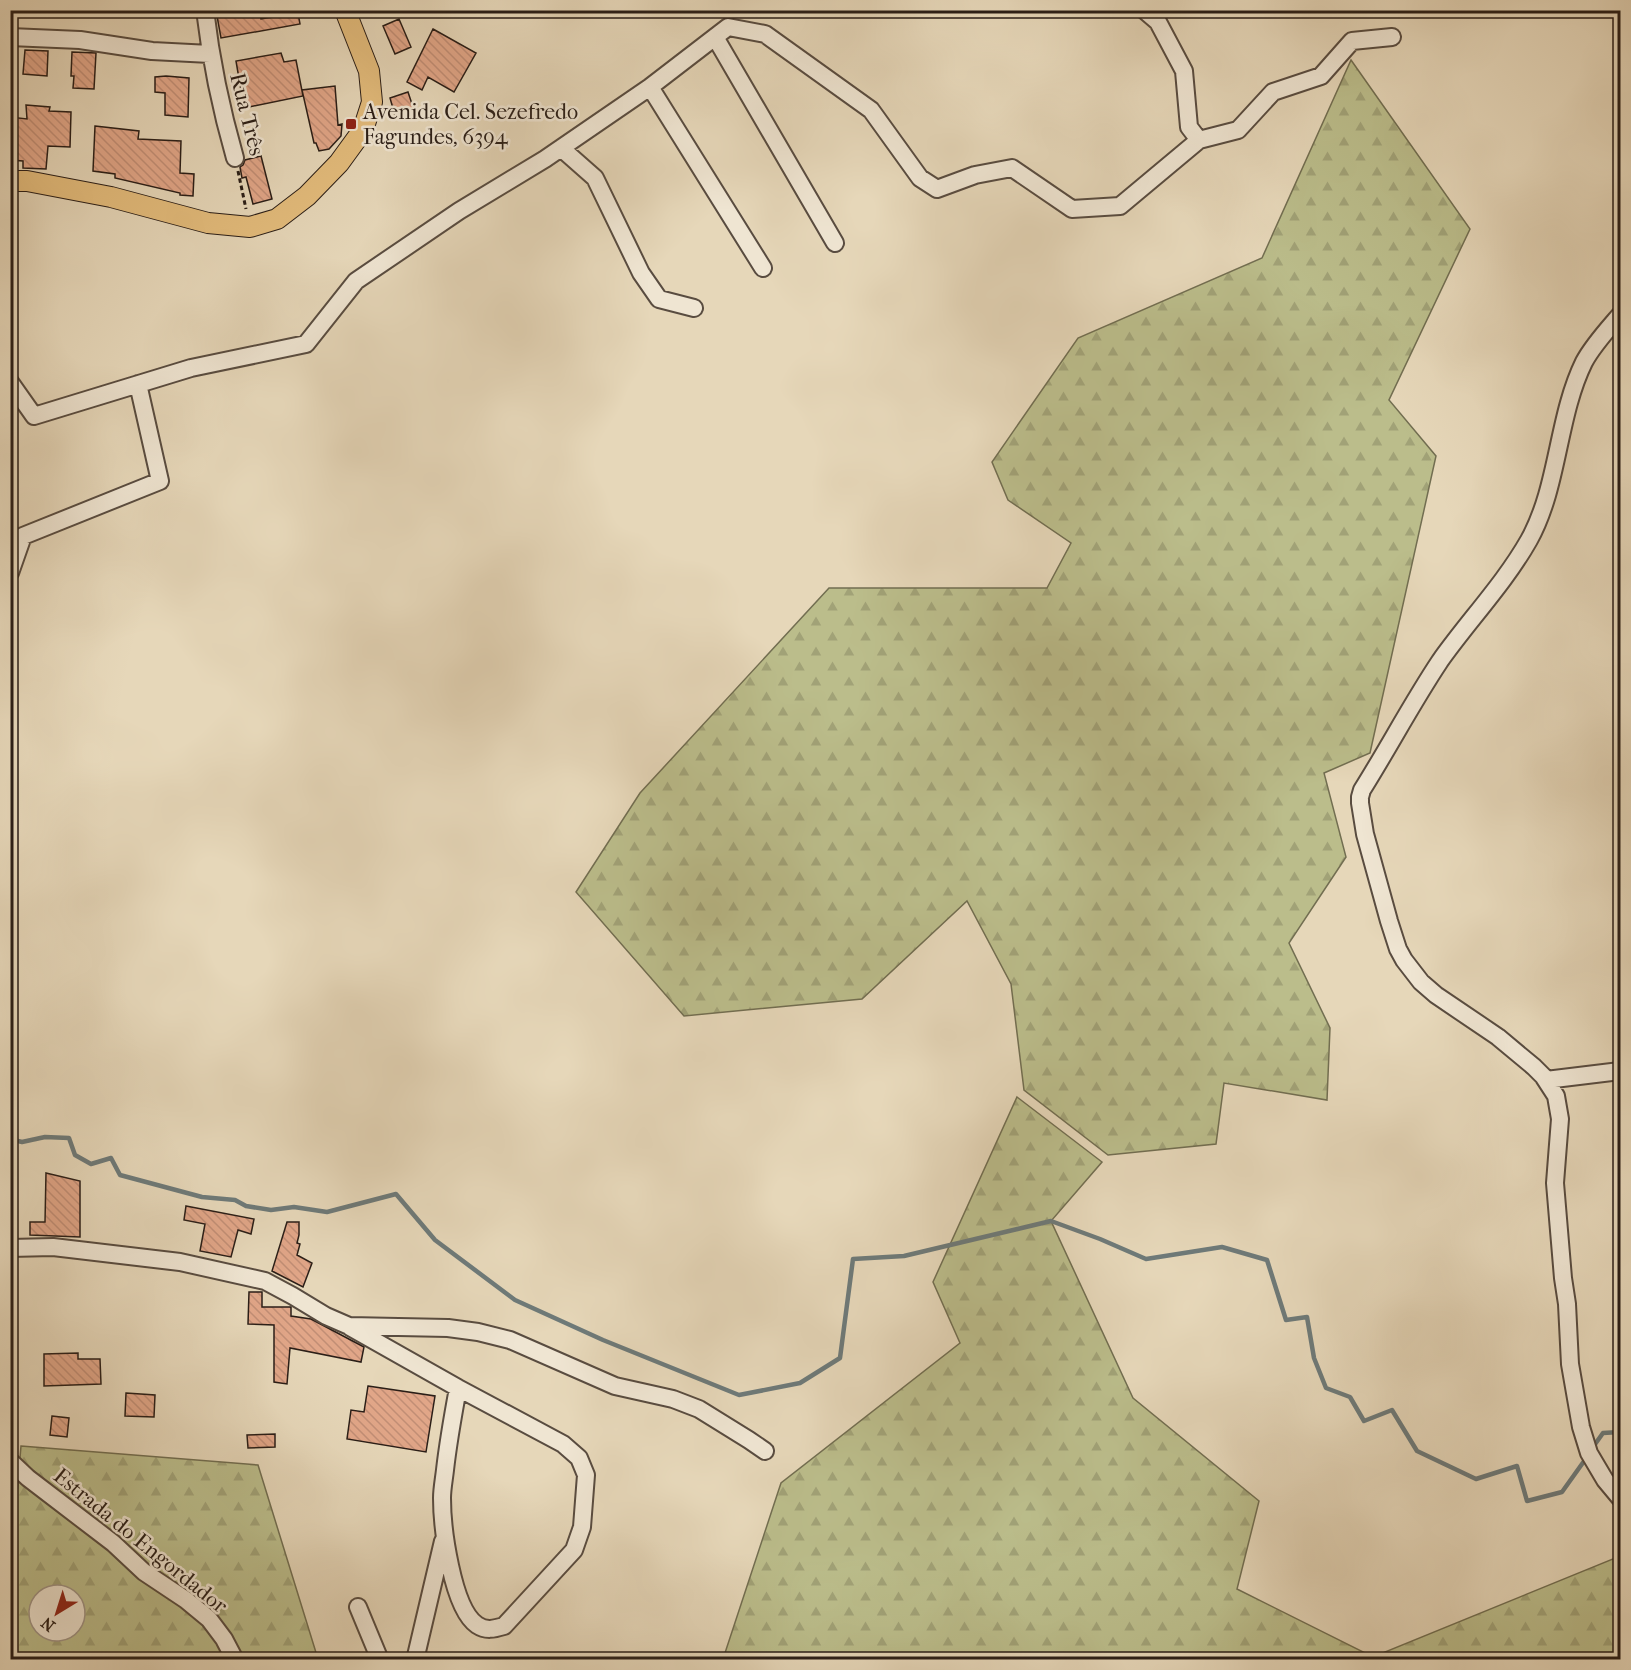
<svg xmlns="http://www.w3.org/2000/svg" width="1631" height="1670" font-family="'IM FELL French Canon',serif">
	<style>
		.forest { fill: url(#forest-firs); stroke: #726e51; stroke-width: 1.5; fill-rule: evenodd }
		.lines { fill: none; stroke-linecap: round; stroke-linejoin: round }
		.stream { stroke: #6e7a79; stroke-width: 4.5 }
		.building { fill: url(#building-back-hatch); stroke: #2a1e17; stroke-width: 1.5 }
		.minor-casing { stroke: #594c40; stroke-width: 20 }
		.major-casing { stroke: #2a1e17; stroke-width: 22 }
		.path { stroke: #2a1e17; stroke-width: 3; stroke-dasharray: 4.5 3; stroke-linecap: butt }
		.minor { stroke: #efe5d2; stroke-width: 16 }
		.major { stroke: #e3bc7c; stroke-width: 20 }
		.poi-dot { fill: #8f2418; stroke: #efe5d2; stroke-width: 2 }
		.labels { text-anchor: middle; stroke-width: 5; stroke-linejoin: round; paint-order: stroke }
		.poi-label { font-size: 22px; fill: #2a1e17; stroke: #efe5d2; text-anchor: start }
		.street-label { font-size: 22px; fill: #2a1e17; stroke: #efe5d2 }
	</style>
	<defs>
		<pattern id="forest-firs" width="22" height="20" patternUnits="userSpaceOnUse" patternTransform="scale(1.5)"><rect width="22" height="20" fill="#bbbd8b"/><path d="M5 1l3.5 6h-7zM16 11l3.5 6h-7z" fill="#a1a277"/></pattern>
		<pattern id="building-back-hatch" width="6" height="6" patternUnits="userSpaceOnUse" patternTransform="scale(1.5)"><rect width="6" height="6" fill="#e1a688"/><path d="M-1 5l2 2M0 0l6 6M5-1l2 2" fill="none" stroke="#c18e75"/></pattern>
	</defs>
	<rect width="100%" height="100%" fill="#e6d7b9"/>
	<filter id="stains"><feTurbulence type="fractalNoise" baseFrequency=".00333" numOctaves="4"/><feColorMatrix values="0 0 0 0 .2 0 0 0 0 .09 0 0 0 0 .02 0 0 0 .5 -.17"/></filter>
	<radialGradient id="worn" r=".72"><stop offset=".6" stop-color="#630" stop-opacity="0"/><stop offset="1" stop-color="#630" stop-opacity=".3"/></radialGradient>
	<path class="forest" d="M1351,60L1470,229L1389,400L1436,456L1370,753L1324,773L1346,857L1289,943L1330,1028L1327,1100L1224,1083L1216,1144L1108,1155L1024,1090L1011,984L967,901L862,999L684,1016L576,892L640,793L829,588H1047L1071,543L1008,500L992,462L1078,338L1262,258Z
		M1017,1097L1102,1162L1051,1221L1133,1398L1259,1501L1237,1589L1373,1657L1620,1556V1659H723L781,1483L960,1343L933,1282Z
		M21,1446L258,1465L318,1659L11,1660V1565ZM39,1595H75V1631H39Z"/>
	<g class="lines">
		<path class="stream" d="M10,1139L22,1142L45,1137L69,1138L75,1155L91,1164L111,1158L120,1175L202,1197L235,1200L246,1206L271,1210L294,1207L327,1212L396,1194L435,1240L515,1300L603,1340L739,1395L800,1383L840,1358L853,1259L904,1256L1051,1221L1100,1239L1146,1259L1222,1247L1267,1260L1286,1320L1307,1317L1314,1358L1326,1388L1350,1397L1364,1421L1392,1410L1417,1451L1476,1479L1517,1466L1527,1501L1562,1492L1587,1457
			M1593,1447L1603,1433L1620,1432"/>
	</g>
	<path class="building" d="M247,10H259L261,19L298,13L300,24L221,38L217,16Z
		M399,19L411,47L395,54L383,26Z
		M433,29L476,53L454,92L428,77L422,90L407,82Z
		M25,50L48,51L47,76L23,74Z
		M72,52L96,53L94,89L73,88L74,76H71Z
		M281,53L284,62L296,60L303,96L244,108L236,61Z
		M166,76L189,78L188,117L165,115V93L155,92V77Z
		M335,86L338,125L342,124L341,136L329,149L319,151L316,143H314L302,90Z
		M408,92L415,113L396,119L390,98Z
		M26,105L50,107L49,111L71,112L70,147L48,146L46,169L23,168V161L10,160V117L27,119Z
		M95,126L139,131L138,139L181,141L180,173L194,174L193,196L180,195V193L115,178V174L93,171Z
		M261,156L272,199L253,204L246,177L242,178L240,167L243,165L245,160Z
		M46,1173L80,1181V1237L30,1235V1222H45Z
		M186,1206L254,1219L251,1234L238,1230L231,1257L200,1251L205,1224L184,1220Z
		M287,1222H299V1235L297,1243L300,1244L297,1255L312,1263L303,1287L272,1271Z
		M249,1292H262V1307H291V1316L311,1319L364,1347L361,1362L290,1348L287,1384L274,1382V1325L248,1324Z
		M78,1353V1359H100L101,1384L44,1386V1354Z
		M368,1386L435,1396L426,1452L347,1439L351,1410L364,1412Z
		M126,1393L155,1395L154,1417L125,1416Z
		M52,1416L69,1418L67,1437L50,1435Z
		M275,1434V1447L248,1448L247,1435Z"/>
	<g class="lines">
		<defs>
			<path id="minor" d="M205,10C211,61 221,109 235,158
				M1144,10L1158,22L1184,71L1189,127L1199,140
				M10,37L80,40L152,51L210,54
				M715,37L835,243
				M650,87L763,268
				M561,148L595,178L641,273L659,299L694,308
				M1620,315C1608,329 1593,345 1584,362C1557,417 1559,486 1529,540C1504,584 1469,620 1440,661C1412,703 1389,747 1362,790L1360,797V803L1365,834L1389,921L1398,949L1404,960L1421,982L1436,995L1498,1037L1534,1067L1543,1076L1556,1096L1560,1119L1555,1183L1563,1278L1567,1304L1570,1364L1581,1427L1589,1453L1605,1480L1620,1498
				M10,382L34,416L191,368L306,344L356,281L459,211L545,159L650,87L728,27L765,34L871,110L920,178L937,189L975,175L1012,168L1072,209L1120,206L1199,140L1238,130L1273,92L1321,76L1352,41L1392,37
				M10,573L23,536L160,481L138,384
				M1546,1080L1620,1071
				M10,1248L53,1247L180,1262L265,1281L293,1296L326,1316L349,1326L448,1328L478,1332L510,1340L615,1386L673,1399L699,1409L749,1440L765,1451
				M350,1327L458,1388L563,1444L579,1458L586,1475L582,1527L574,1550L504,1626C494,1629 486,1631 477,1625C452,1608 442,1527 442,1498C442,1489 444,1479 445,1470C448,1443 453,1415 458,1388
				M10,1461L28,1478L113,1543L144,1572L186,1600L209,1619L224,1639L235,1660
				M358,1607L380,1660
				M415,1660L443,1541"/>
			<path id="major" d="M10,181H27L111,197L208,223L250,227L277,219L307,196L339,163L363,130L372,102L369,71L345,10"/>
		</defs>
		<use href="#minor" class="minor-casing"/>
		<use href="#major" class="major-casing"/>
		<path class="path" d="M238,171L246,209"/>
		<use href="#minor" class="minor"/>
		<use href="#major" class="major"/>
	</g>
	<rect class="poi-dot" x="345" y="118" width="12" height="12" rx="3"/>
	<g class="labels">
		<g class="poi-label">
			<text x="363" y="119">Avenida Cel. Sezefredo<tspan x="363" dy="25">Fagundes, 6394</tspan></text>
		</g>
		<g class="street-label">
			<text transform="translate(248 114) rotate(76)" y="8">Rua Três</text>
			<text transform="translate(141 1540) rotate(39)" y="8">Estrada do Engordador</text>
		</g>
	</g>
	<rect width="1631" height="1670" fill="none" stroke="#e6d7b9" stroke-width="36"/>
	<rect x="12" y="12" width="1607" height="1646" fill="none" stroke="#2a1e17" stroke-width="3"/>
	<rect x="18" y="18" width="1595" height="1634" fill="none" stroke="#2a1e17" stroke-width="1.5"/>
	<g transform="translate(57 1613) rotate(218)"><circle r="28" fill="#efe5d2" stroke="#a09587" stroke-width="1.5"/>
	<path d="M0-4.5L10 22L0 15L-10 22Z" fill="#8f2418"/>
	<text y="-9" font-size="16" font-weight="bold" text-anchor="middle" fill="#2a1e17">N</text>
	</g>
	<rect width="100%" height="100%" filter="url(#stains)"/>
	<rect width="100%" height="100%" fill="url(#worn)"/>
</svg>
